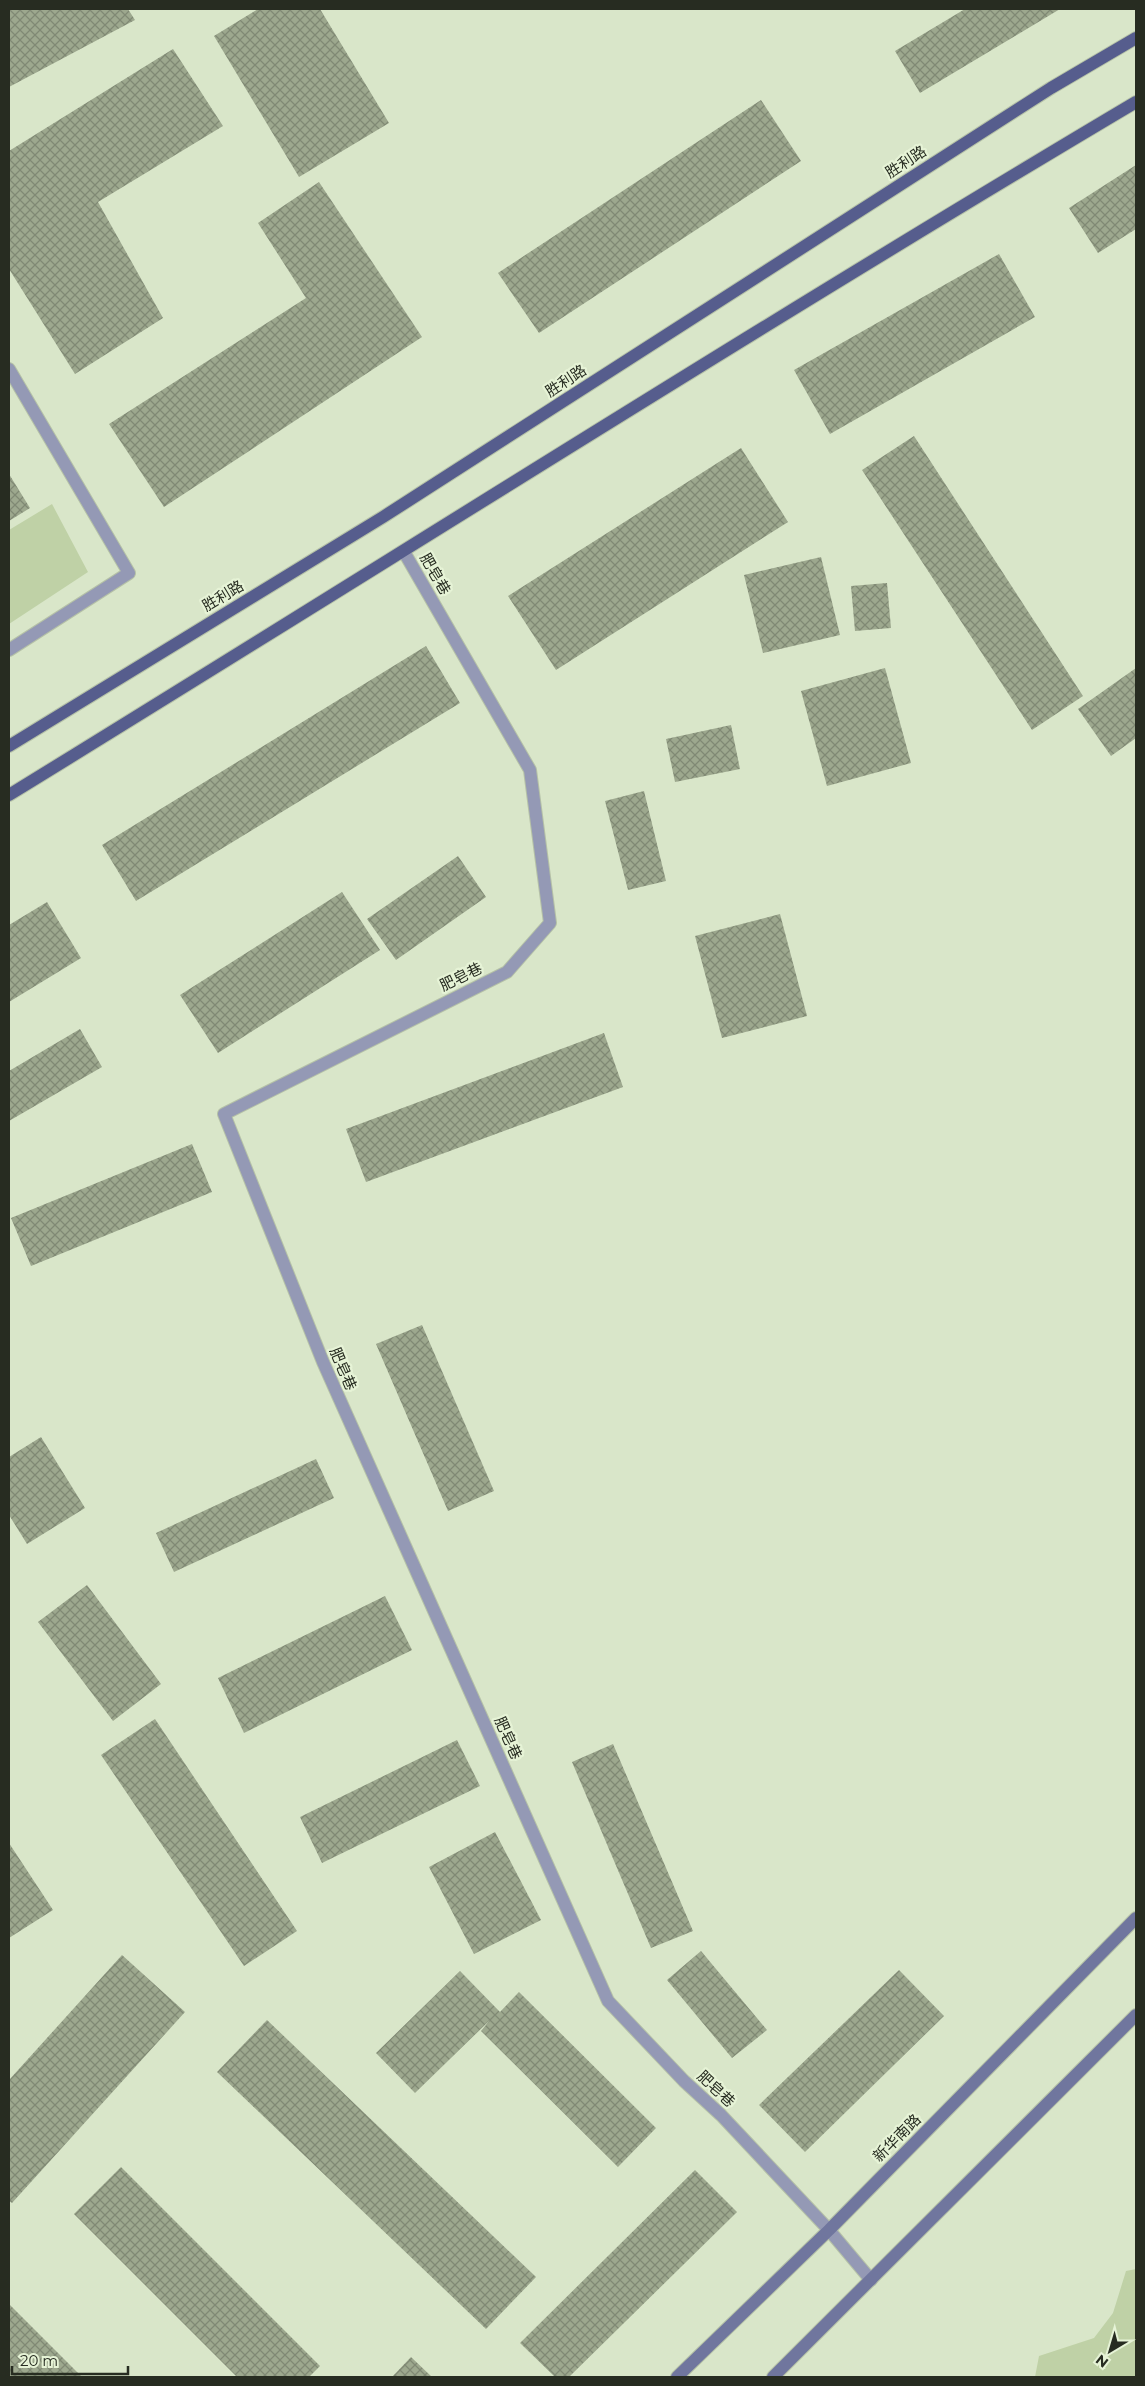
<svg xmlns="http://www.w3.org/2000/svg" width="1145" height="2386" font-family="Montserrat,'Noto Sans SC',sans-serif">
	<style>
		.park { fill: #bfd1a6 }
		.building { fill: url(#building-cross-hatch) }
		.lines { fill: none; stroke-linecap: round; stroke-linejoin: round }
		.lane-casing { stroke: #b5c1a7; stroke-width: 14 }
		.street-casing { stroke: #b5c1a7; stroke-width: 14 }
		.secondary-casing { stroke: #b5c1a7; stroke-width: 14 }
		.primary-casing { stroke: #b5c1a7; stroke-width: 14 }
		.lane { stroke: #9499b5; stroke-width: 12 }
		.street { stroke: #9499b5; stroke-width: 12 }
		.secondary { stroke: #70769e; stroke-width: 12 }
		.primary { stroke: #565d8d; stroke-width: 12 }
		.labels { text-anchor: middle; stroke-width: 4.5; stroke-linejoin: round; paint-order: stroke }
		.street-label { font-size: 15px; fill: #272c21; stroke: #e6f3d6 }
	</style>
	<defs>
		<pattern id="building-cross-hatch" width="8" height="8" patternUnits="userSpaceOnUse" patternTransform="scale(1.25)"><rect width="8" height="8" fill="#9da88e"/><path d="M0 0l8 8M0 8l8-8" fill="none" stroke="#808974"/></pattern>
	</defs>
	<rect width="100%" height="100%" fill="#d9e6c9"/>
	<path class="park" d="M52,504L88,572L9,624V530Z
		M1136,2269V2377H1035L1039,2356L1094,2338L1113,2313L1126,2271Z"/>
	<path class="building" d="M9,9H128L135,20L9,87Z
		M258,9H320L389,123L299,177L214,36Z
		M965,9H1060L920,93L895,51Z
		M173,49L223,126L98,202L163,318L75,374L9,269V151Z
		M761,100L801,161L539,333L498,273Z
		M1136,165V229L1098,253L1069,208Z
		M319,182L422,337L164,507L109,424L306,298L258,223Z
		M999,254L1035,317L830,434L794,370Z
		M914,436L1083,696L1032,730L862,470Z
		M741,448L788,522L556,670L508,596Z
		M9,474L30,508L9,521Z
		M821,557L840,635L763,653L744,575Z
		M887,583L891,628L855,631L851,586Z
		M426,646L460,703L136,901L102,845Z
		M885,668L911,763L827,786L801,691Z
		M1136,668V738L1111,756L1078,709Z
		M731,725L740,769L675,782L666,739Z
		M644,791L666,881L628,890L605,801Z
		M458,856L486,897L396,960L367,919Z
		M342,892L380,950L218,1053L180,995Z
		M47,902L81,958L9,1002V925Z
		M780,914L807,1016L722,1038L695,936Z
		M80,1029L102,1067L9,1121V1071Z
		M604,1033L623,1087L366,1182L346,1129Z
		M192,1144L212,1192L31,1266L11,1218Z
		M422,1325L494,1491L448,1511L376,1344Z
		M41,1437L85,1508L27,1544L9,1515V1457Z
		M316,1459L334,1498L174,1572L156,1533Z
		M87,1585L161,1684L113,1721L38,1622Z
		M385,1596L412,1650L244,1733L218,1678Z
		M155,1719L297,1931L244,1966L101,1755Z
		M457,1740L480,1786L322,1863L300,1817Z
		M613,1744L693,1931L651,1948L572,1762Z
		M495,1832L541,1920L474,1954L429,1867Z
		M9,1843L53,1910L9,1938Z
		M701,1951L767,2030L732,2058L667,1980Z
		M122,1955L185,2012L12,2203L9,2201V2080Z
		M899,1970L944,2016L805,2152L759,2105Z
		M460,1971L500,2012L519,1992L656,2128L618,2167L481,2031L490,2020L415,2093L376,2053Z
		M267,2020L536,2277L486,2329L217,2072Z
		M121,2167L320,2366L309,2377H237L74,2214Z
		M695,2170L737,2212L569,2377H555L520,2343Z
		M9,2304L82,2377H9Z
		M411,2357L432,2377H392Z"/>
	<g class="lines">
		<defs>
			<path id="lane" d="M9,369L129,573L9,650"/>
			<path id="street" d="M404,552L530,770L550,923L507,972L224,1114L323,1362L608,2001L684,2081L721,2115L829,2230L871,2280"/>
			<path id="secondary" d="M677,2377L829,2230L1136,1918
				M773,2377L1136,2015"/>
			<path id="primary" d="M9,746L383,517L1051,88L1136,38
				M9,795C385,564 757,327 1136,102"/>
		</defs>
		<use href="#lane" class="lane-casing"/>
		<use href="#street" class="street-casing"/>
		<use href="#secondary" class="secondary-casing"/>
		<use href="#primary" class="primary-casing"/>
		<use href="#lane" class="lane"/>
		<use href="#street" class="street"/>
		<use href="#secondary" class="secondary"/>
		<use href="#primary" class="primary"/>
	</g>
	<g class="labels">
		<g class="street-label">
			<text transform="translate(906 162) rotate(-33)" y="5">胜利路</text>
			<text transform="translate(566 381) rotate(-33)" y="5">胜利路</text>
			<text transform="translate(435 574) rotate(60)" y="5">肥皂巷</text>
			<text transform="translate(223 596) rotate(-31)" y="5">胜利路</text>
			<text transform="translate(461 977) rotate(-26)" y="5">肥皂巷</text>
			<text transform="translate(343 1369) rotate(67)" y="5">肥皂巷</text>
			<text transform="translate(508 1738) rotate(66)" y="5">肥皂巷</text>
			<text transform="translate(716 2089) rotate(43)" y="5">肥皂巷</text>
			<text transform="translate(897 2138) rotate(-45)" y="5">新华南路</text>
		</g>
	</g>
	<rect width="1145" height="2386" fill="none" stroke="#272c21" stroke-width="20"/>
	<g transform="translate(1110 2351) rotate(218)" stroke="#e6f3d6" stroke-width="4" paint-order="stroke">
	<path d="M0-4L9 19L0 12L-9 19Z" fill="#272c21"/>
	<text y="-8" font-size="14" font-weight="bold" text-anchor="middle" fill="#272c21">N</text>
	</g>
	<path d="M12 2366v8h116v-8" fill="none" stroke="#272c21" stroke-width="2.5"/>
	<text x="20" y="2366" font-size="15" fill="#272c21" stroke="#e6f3d6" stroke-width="4" paint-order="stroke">20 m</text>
</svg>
